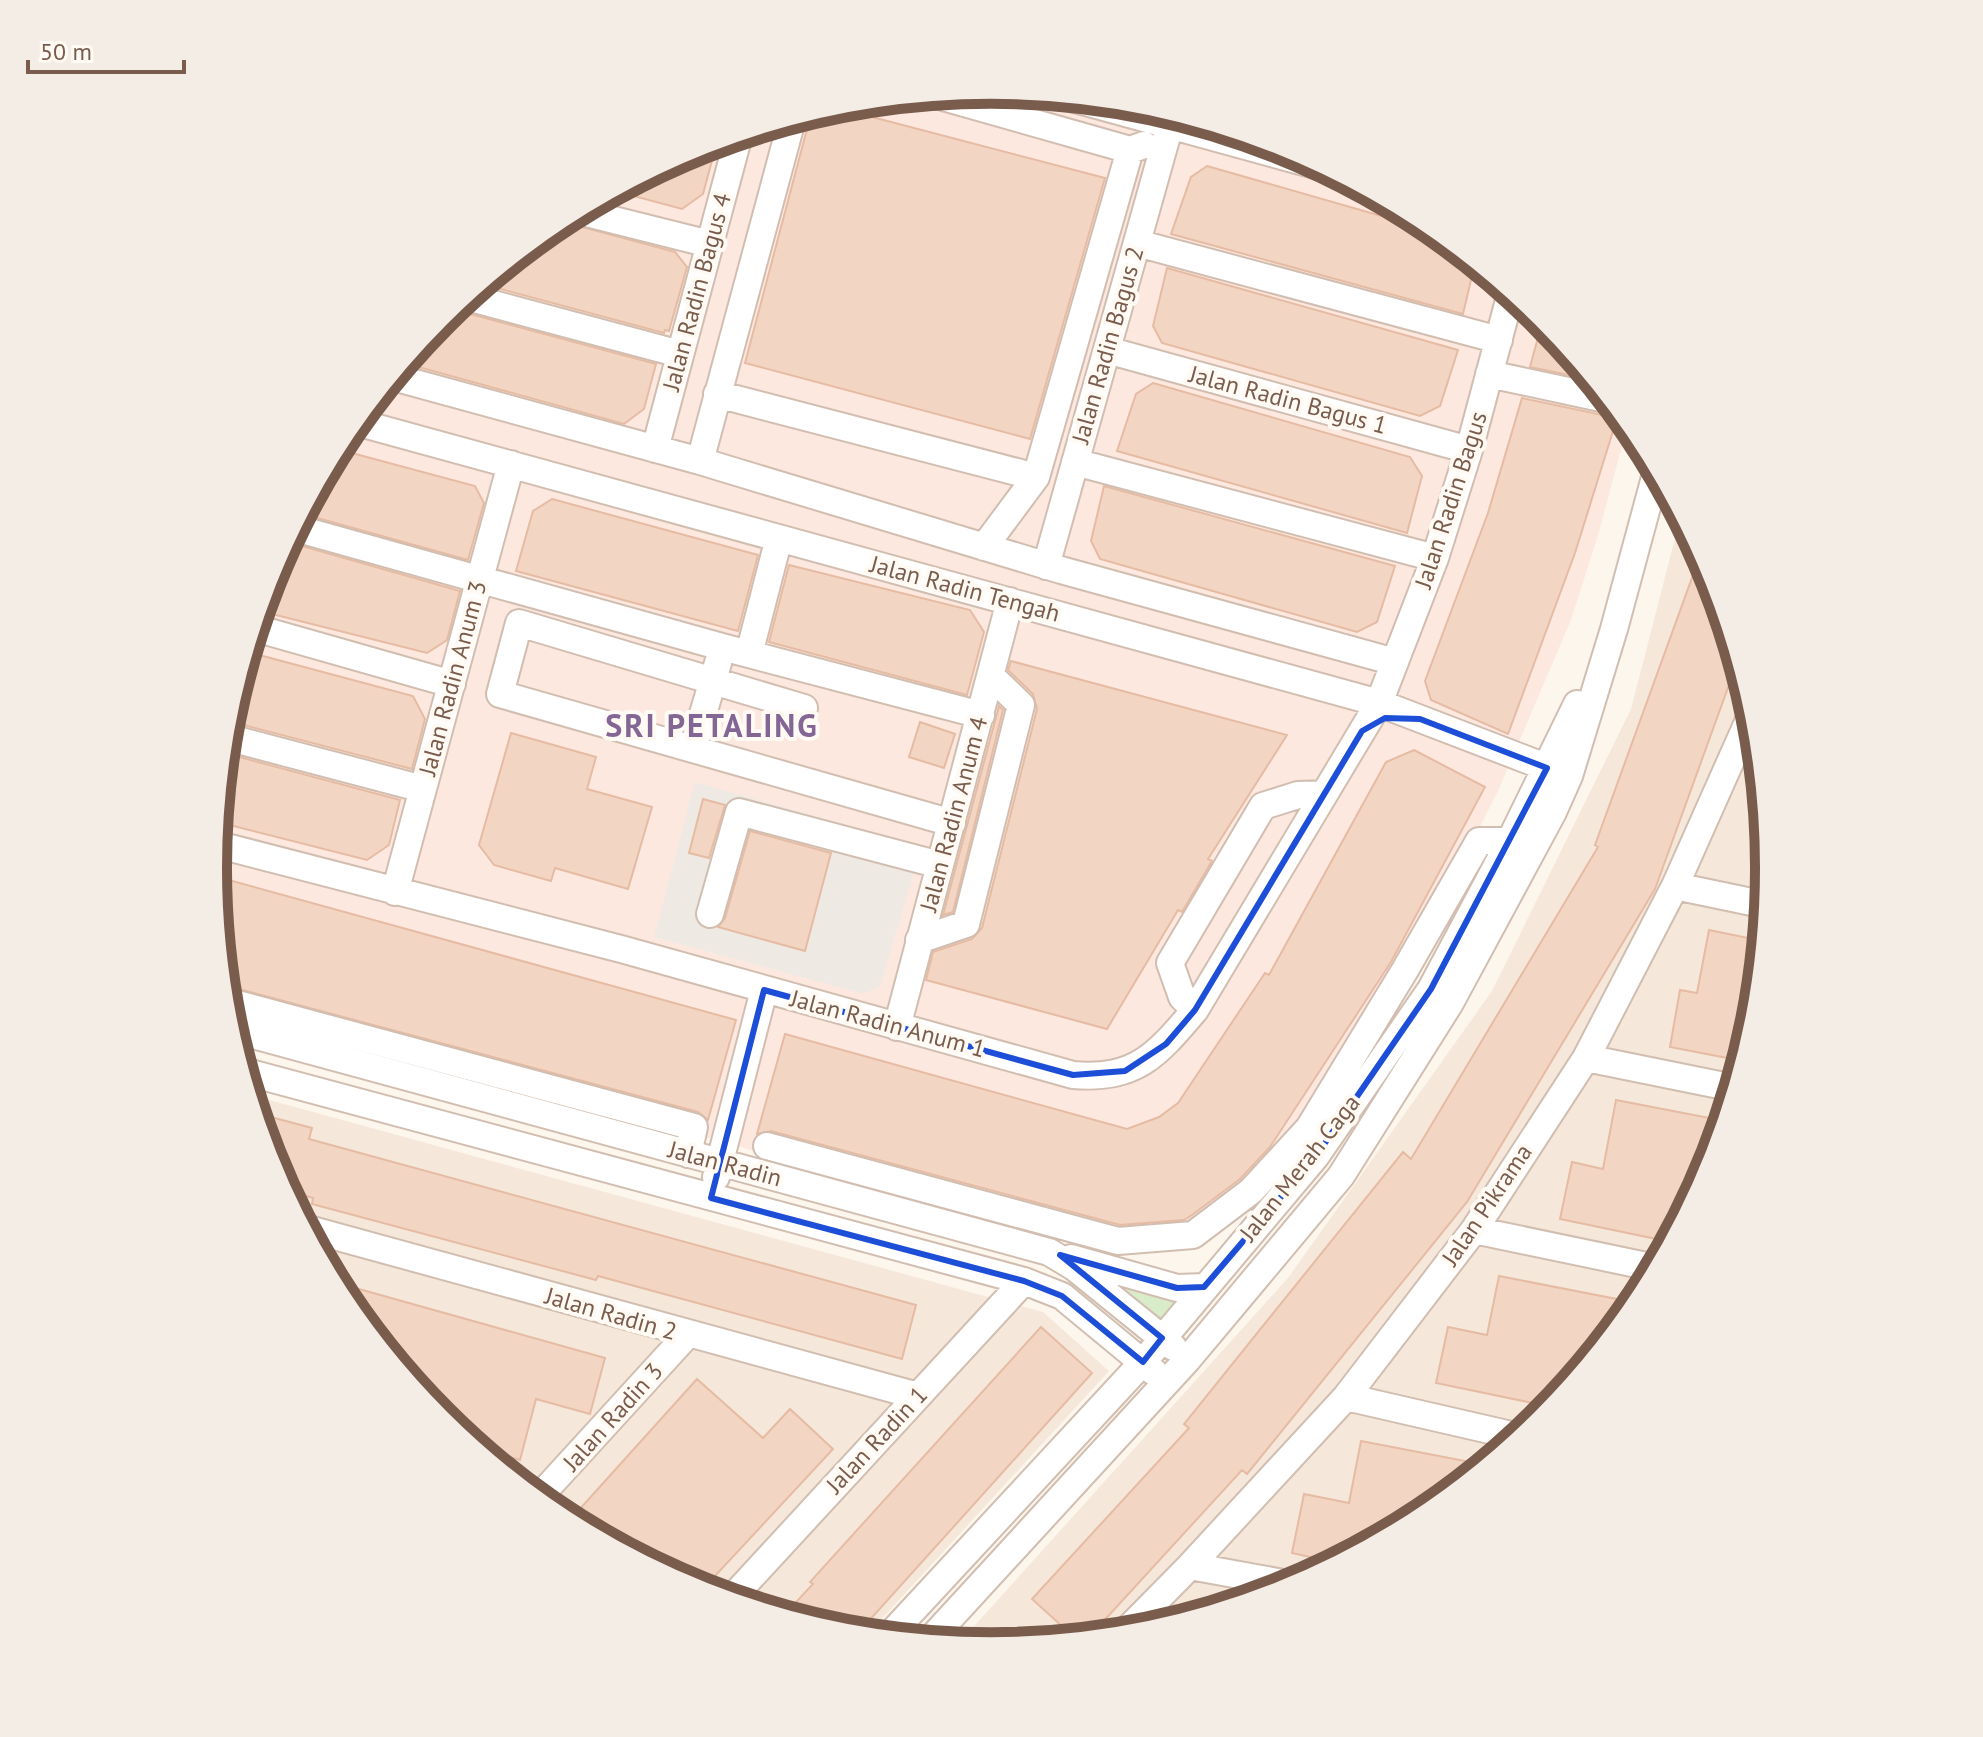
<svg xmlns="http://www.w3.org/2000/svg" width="1983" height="1737" font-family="'PT Sans',sans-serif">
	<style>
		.residential { fill: #f5e8da }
		.commercial { fill: #fde8e0 }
		.industrial { fill: #efe9e4 }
		.green { fill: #d8ecc9 }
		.building { fill: #f3d5c3; stroke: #e6bba3; stroke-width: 2 }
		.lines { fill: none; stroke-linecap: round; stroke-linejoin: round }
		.minor-casing { stroke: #d1beb0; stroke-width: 30 }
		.minor { stroke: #fff; stroke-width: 26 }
		.marked { fill: none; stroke: #1d4ed8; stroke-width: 6; stroke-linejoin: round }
		.labels { text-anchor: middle; stroke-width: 8; stroke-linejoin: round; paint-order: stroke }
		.street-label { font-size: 24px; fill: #7a5c4d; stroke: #fffaf3 }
		.district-label { font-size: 32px; font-weight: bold; letter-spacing: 2px; fill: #846695; stroke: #fffaf3 }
		.rim { fill: none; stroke: #7a5c4d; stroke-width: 10 }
	</style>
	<rect width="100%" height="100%" fill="#fdf6ec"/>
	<path class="residential" d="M1681,515L1711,571L1755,717L1770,869L1755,1021L1711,1167L1639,1301L1542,1419L1424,1516L1289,1588L1143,1632L991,1647L958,1644L1288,1278L1492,991L1631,709Z
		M251,1095L1043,1312L1109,1371L867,1635L839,1632L693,1588L559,1516L441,1419L344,1301L272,1166Z"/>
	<path class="commercial" d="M992,90L1144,105L1290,149L1424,221L1542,318L1628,423L1599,532L1571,620L1498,791L1399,987L1260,1190L1209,1235L1172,1251L1094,1245L226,1004L213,868L228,716L272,570L344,436L441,318L559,221L694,149L840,105Z"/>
	<path class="industrial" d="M695,782L922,846L880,986L864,994L654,937Z"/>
	<path class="green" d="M1102,1282L1183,1303L1161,1332Z"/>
	<path class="building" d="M834,107L1105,178L1030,439L745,363L811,114Z
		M717,142L703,194L682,209L615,191L694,149Z
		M1207,166L1437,232L1475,263L1463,314L1171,234L1191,177Z
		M560,221L675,252L687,267L669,331L665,330L664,333L482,284Z
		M1167,268L1458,350L1440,406L1420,416L1162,343L1153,326Z
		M455,307L463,312L656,364L644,409L624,424L404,363L441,318Z
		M1543,319L1593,380L1530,367Z
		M1153,383L1410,457L1422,476L1407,533L1117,451L1136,394Z
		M1522,398L1607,416L1618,413V415L1575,553L1508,734L1431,700L1425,681L1488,513Z
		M337,449L475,486L484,503L468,560L303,514Z
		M1104,486L1395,566L1377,622L1357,632L1100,559L1091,541Z
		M552,499L758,555L738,631L516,571L533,511Z
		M288,542L460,591L447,640L427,653L260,611L272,570Z
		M1701,553L1711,571L1738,660L1655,889L1467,1202L1247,1474L1242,1470L1089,1637L1076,1639L1032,1599L1189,1428L1184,1424L1403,1152L1411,1159L1598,847L1595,845Z
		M789,565L970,610L984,632L967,695L769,642Z
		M248,652L413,696L425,719L412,769L228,721Z
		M1011,661L1287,735L1208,859L1212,861L1182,912L1178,910L1107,1029L926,980L933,952L972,939L982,928L1037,709L1033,694L1008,670Z
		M999,706L1003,710L953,912L943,915Z
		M920,722L955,734L944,768L909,757Z
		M511,733L596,757L587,789L652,807L628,889L555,868L551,881L494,865L479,845Z
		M1414,750L1485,787L1391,962L1270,1147L1240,1179L1192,1215L1184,1220L1120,1225L771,1131L757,1134L785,1034L1127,1129L1159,1117L1178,1103L1265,973L1269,975L1386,762Z
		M224,753L400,800L389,845L367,860L218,822Z
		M703,799L725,805L709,858L689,853Z
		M750,831L831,853L805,951L718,927L725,918Z
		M214,876L736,1020L708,1120L698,1112L224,985Z
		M1709,930L1763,941L1755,1021L1743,1061L1670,1047L1680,990L1697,993Z
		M1616,1100L1725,1121L1711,1167L1671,1242L1560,1219L1572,1162L1603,1169Z
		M256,1113L312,1128L309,1139L916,1305L902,1359L598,1276L596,1280L312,1204L313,1198L285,1190L272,1166Z
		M1499,1276L1637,1303L1552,1407L1436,1383L1448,1327L1487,1335Z
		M334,1282L605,1358L590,1414L536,1399L520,1460L477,1448L441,1419L344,1301Z
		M1041,1327L1092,1373L858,1633L839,1632L784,1615L813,1584L810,1582Z
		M697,1379L763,1438L790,1409L833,1449L702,1590L569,1521Z
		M1361,1441L1486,1465L1424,1516L1337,1563L1292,1553L1304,1494L1349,1503Z"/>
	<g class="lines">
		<defs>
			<path id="minor" d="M936,95L1130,150L1144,145
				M1071,98L1322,167
				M578,211L710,244
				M1137,243L1499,340
				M467,297L680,354
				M1107,350L1469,450
				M1489,374L1610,400
				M393,377L700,461L1061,570L1395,662
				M717,394L1036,477
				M356,422L1379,703L1569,776
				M655,449L739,135
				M700,461L792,120
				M1075,462L1435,558
				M295,528L722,647L981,715
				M984,547L1036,477L1130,150
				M1046,566L1170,125
				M255,628L452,684
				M749,654L779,538
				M804,708L519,623L500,694L952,823
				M226,737L423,789
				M693,748L718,663
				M215,844L621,949L1073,1075C1136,1080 1156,1056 1195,1010L1379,703L1435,558L1469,450L1511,293
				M1675,886L1766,905
				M395,892L511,464
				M710,914L739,812L940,865
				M919,940L966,924L1021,705L991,676
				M226,1001L694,1127L688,1154
				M1195,1010L1182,997L1170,963L1263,806L1298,795L1324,794
				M897,1027L1010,601
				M231,1029L1049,1252L1074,1267L1173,1347
				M1586,1058L1734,1088
				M243,1071L1024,1281L1062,1296L1154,1372
				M767,1146L1118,1241L1193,1235L1251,1191L1309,1128L1405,970L1479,841H1510
				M716,1177L764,990
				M305,1228L918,1396
				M1474,1230L1656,1268
				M1071,1258L1177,1288L1204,1287
				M1346,1397L1520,1437
				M538,1498L687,1335
				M1190,1566L1294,1585
				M731,1599L1024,1281
				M1123,1634L1190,1566L1346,1397L1474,1230L1586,1058L1675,886L1753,711
				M888,1637L1143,1362L1316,1156L1431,989L1510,841L1577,704
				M929,1641L1188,1359L1341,1176L1450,1003L1553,812L1569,776L1614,629L1657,470"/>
		</defs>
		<use href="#minor" class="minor-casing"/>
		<use href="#minor" class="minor"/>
	</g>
	<path class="marked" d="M1385,718L1420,719L1547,768L1431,989L1316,1156L1204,1287L1177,1288L1060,1255L1162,1338L1143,1362L1062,1296L1024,1281L711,1198L764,990L1073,1075L1125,1071L1166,1044L1195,1010L1362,731Z"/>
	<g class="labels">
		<g class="street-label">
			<text transform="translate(697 292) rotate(-75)" y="8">Jalan Radin Bagus 4</text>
			<text transform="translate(1108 345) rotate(-74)" y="8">Jalan Radin Bagus 2</text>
			<text transform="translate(1288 400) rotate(15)" y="8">Jalan Radin Bagus 1</text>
			<text transform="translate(1451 500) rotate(-72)" y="8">Jalan Radin Bagus</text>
			<text transform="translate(965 589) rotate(15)" y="8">Jalan Radin Tengah</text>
			<text transform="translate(453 678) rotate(-75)" y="8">Jalan Radin Anum 3</text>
			<text transform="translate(954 814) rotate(-75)" y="8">Jalan Radin Anum 4</text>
			<text transform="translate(888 1024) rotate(15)" y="8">Jalan Radin Anum 1</text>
			<text transform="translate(725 1164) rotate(15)" y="8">Jalan Radin</text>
			<text transform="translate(1300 1168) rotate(-52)" y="8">Jalan Merah Caga</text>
			<text transform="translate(1487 1205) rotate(-56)" y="8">Jalan Pikrama</text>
			<text transform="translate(611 1314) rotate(16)" y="8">Jalan Radin 2</text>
			<text transform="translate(613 1417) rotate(-48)" y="8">Jalan Radin 3</text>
			<text transform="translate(877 1440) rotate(-47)" y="8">Jalan Radin 1</text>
		</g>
		<g class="district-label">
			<text x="712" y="737">SRI PETALING</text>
		</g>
	</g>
	<path d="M0 0H1983V1737H0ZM227 868a764 764 0 1 1 1528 0a764 764 0 1 1-1528 0Z" fill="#f4ede6" fill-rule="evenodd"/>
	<path class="rim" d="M227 868a764 764 0 1 1 1528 0a764 764 0 1 1-1528 0Z"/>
	<path d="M28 60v12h156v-12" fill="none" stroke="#7a5c4d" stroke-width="4"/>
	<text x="40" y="60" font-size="24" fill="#7a5c4d" stroke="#fffaf3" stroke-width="6" paint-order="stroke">50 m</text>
</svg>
